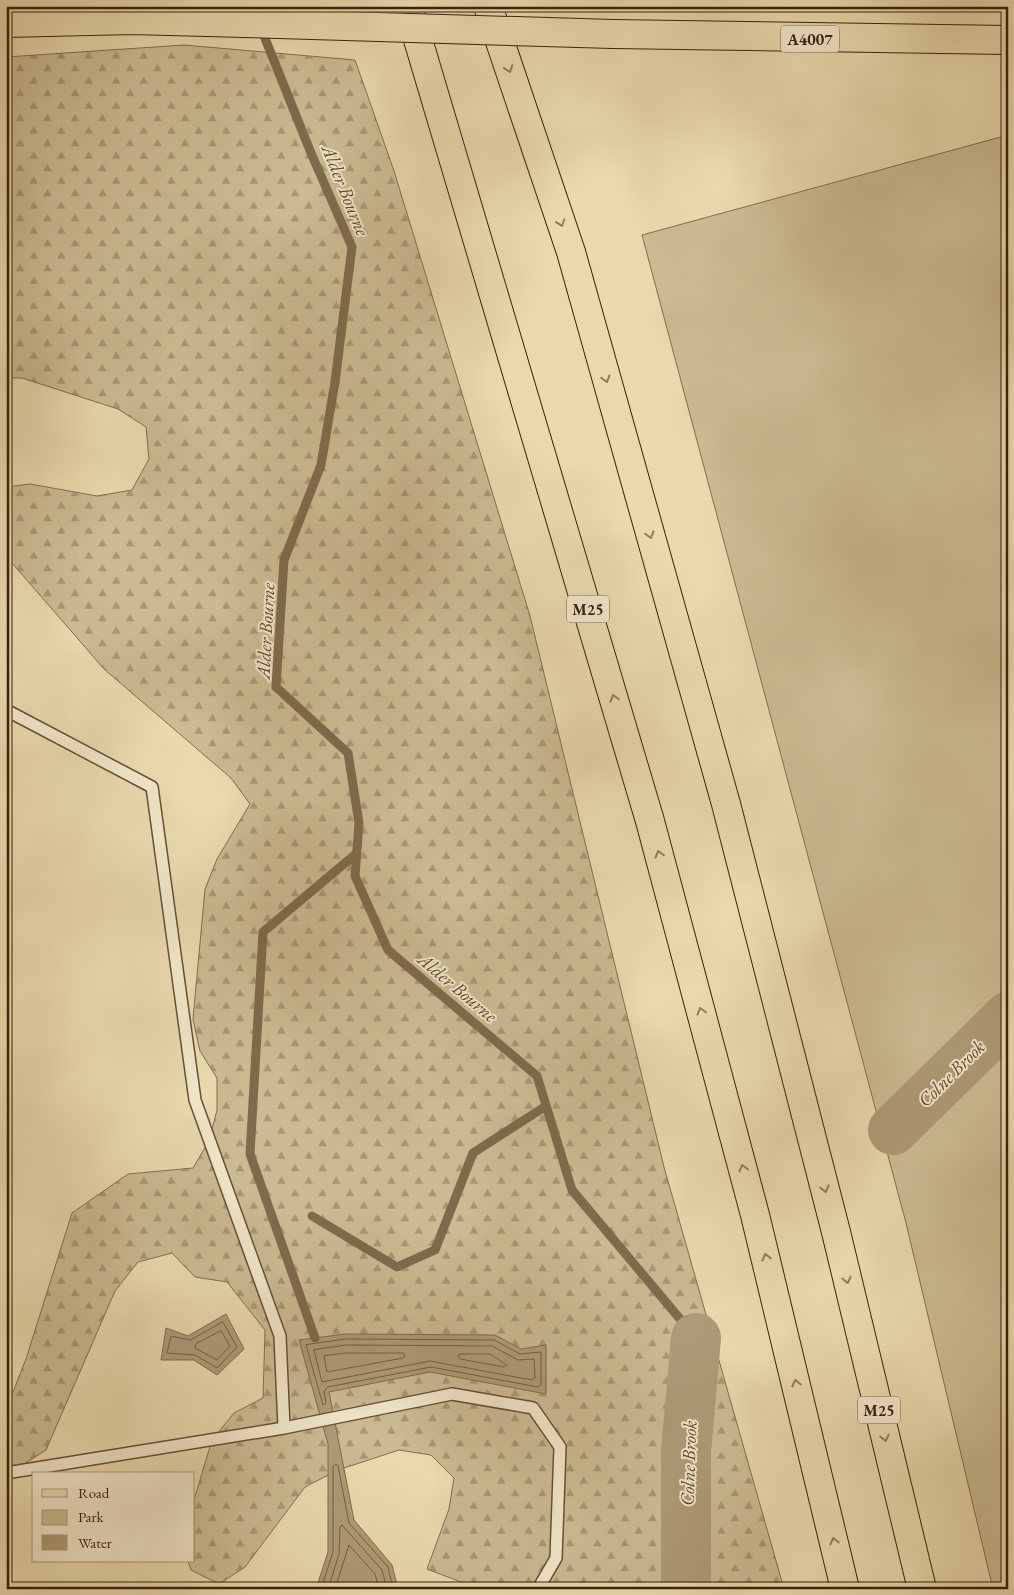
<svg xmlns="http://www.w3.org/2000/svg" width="1014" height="1595" font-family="'EB Garamond',serif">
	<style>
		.green { fill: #cbba92; stroke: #826e4f }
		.forest { fill: url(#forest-firs); stroke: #826e4f }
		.water { fill: #ad9a76; stroke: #7f6a4c }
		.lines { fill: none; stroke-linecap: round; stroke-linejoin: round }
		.shore { stroke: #735e41; stroke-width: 1 }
		.stream { stroke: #7f6a4c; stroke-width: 9 }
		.river { stroke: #ad9a76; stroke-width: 50 }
		.lane-casing { stroke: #654f34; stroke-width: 14 }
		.primary-casing { stroke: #39210c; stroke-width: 30 }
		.highway-casing { stroke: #39210c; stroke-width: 30 }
		.lane { stroke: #f1e6ca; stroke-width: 11 }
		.primary { stroke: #e9d9ad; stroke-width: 28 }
		.highway { stroke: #e9d9ad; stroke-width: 28 }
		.primary-bridge-casing { stroke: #39210c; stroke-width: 30; stroke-linecap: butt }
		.primary-bridge { stroke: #e9d9ad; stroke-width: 28 }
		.oneway { stroke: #917d5c }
		.labels { text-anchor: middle; stroke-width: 4; stroke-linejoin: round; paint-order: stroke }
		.shield { fill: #f1e6ca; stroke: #705c45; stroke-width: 1 }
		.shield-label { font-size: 16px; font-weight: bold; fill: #39210c }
		.water-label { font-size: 19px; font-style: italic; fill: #624b31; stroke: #f1e6ca }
	</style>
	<defs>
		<pattern id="forest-firs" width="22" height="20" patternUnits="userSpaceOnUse" patternTransform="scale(1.25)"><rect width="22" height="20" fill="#cbba92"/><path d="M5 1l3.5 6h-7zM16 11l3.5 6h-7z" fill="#a69776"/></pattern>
	</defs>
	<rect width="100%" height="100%" fill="#e9d9ad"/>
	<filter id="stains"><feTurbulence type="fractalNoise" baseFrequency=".004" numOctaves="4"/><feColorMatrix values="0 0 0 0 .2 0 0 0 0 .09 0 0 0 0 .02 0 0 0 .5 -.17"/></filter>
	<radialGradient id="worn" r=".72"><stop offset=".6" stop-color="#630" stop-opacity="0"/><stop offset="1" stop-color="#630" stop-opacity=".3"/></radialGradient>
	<path class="green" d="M1008,135V1589H993L906,1223L642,235Z"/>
	<path class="forest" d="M184,45L355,60L394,171L530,616L664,1167L784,1589H479L427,1569L449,1509L454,1478L431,1455L399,1450L338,1470L305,1487L245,1567L219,1584L191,1570L188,1561H194V1500L212,1440L234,1413L263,1398L265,1330L227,1282L195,1277L172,1253L138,1262L115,1291L46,1450L16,1469L6,1462V1410L26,1359L72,1213L128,1174L193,1168L209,1141L217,1110V1078L200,1051L193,1019L205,889L217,859L250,804L231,778L104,669L6,556V487L30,484L97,496L132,490L149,459L146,427L118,409L22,378H6V57Z"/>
	<path class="water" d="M226,1314L244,1349L217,1375L194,1360H161L166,1328L188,1336Z
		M345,1334L495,1335L521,1349L546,1345V1394L430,1372L329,1392L354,1520L392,1565L398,1589H316L328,1552V1444L299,1340Z"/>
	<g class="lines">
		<path class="shore" d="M223,1322L237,1347L217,1368L195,1355L167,1353L171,1336L190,1340Z
			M221,1331L230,1346L217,1360L195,1348L196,1344Z
			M346,1339L494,1340L520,1354L541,1352V1385L538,1387L431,1367L328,1387L324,1391L326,1403L323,1405L306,1345Z
			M346,1345L492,1346L518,1360L534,1359L535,1378L532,1380L430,1361L322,1382L314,1350Z
			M347,1353H403L405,1356L403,1358L327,1372L324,1356Z
			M461,1354H490L507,1365L504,1367L460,1359L458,1356Z
			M321,1589L333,1552V1467L336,1464L338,1466L349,1523L388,1567L393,1589
			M328,1589L339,1554L340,1527L342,1525L382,1570L387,1589
			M335,1589L349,1545L375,1574L379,1589"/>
		<path class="stream" d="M252,6L311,153L352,247L335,382L321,465L284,560L276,687L348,753L359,823L355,876L388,950L537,1076L572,1190L696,1338
			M312,1216L397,1267L435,1250L473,1153L546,1106
			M315,1338L250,1154L263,932L357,853"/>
		<path class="river" d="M893,1130L1008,1017
			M686,1589V1452L696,1338"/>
		<defs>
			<path id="lane" d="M6,710L152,787L195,1100L280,1336L284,1428
				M6,1473L284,1428L452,1394L533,1408L560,1447L556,1558L538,1589"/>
			<path id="primary" d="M6,23L132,20L244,23
				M613,34L1008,40"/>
			<path id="highway" d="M408,6L650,821L755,1215L845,1589
				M488,6L571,252L726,804L836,1232L922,1589"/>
		</defs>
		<use href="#lane" class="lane-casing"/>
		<use href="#primary" class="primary-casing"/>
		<use href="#highway" class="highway-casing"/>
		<use href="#lane" class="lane"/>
		<use href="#primary" class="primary"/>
		<use href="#highway" class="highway"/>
		<defs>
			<path id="primary-bridge" d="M244,23L613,34"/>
		</defs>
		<use href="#primary-bridge" class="primary-bridge-casing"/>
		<use href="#primary-bridge" class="primary-bridge"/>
	</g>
	<defs><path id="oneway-chevron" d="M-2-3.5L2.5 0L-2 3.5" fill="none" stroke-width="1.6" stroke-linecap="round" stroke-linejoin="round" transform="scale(1.25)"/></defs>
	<g class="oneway">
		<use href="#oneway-chevron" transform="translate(509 69) rotate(71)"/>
		<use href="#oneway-chevron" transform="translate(561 223) rotate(71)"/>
		<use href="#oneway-chevron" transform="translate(606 379) rotate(74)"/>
		<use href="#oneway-chevron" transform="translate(650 535) rotate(74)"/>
		<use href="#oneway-chevron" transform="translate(614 698) rotate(-106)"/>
		<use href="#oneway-chevron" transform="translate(659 854) rotate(-105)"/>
		<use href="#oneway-chevron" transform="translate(701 1011) rotate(-105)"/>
		<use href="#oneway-chevron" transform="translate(743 1168) rotate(-105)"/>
		<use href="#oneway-chevron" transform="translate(825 1189) rotate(76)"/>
		<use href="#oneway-chevron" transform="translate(766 1257) rotate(-104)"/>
		<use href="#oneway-chevron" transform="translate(847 1280) rotate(77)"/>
		<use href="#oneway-chevron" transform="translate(796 1383) rotate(-103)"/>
		<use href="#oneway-chevron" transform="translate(885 1438) rotate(77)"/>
		<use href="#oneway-chevron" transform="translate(834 1541) rotate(-103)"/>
	</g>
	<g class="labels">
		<g class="shield">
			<rect x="781" y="25.5" width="58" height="27" rx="4"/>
			<rect x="567" y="595.5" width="42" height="27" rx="4"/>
			<rect x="858" y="1396.5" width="42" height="27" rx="4"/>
		</g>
		<g class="shield-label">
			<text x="810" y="45">A4007</text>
			<text x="588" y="615">M25</text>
			<text x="879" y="1416">M25</text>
		</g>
		<g class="water-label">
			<text transform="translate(346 190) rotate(68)" y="7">Alder Bourne</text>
			<text transform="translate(265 631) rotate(-87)" y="7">Alder Bourne</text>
			<text transform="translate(458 987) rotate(40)" y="7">Alder Bourne</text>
			<text transform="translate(951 1073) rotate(-45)" y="7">Colne Brook</text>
			<text transform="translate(688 1463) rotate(-88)" y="7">Colne Brook</text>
		</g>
	</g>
	<rect width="1014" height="1595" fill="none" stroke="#e9d9ad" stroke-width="25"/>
	<rect x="8" y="8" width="999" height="1580" fill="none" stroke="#39210c" stroke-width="2.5"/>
	<rect x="12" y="12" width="989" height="1570" fill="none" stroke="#39210c"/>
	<rect x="32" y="1472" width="162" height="90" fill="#f1e6ca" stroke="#a7977e"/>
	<rect x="42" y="1489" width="25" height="8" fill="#e9d9ad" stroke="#a7977e"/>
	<text x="78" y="1498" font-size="15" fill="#39210c">Road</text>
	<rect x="42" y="1510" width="25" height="15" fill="#cbba92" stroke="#a7977e"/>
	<text x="78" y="1522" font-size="15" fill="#39210c">Park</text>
	<rect x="42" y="1535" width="25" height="15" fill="#ad9a76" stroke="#a7977e"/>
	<text x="78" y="1548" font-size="15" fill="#39210c">Water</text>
	<rect width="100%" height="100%" filter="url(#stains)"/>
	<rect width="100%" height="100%" fill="url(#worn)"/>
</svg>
